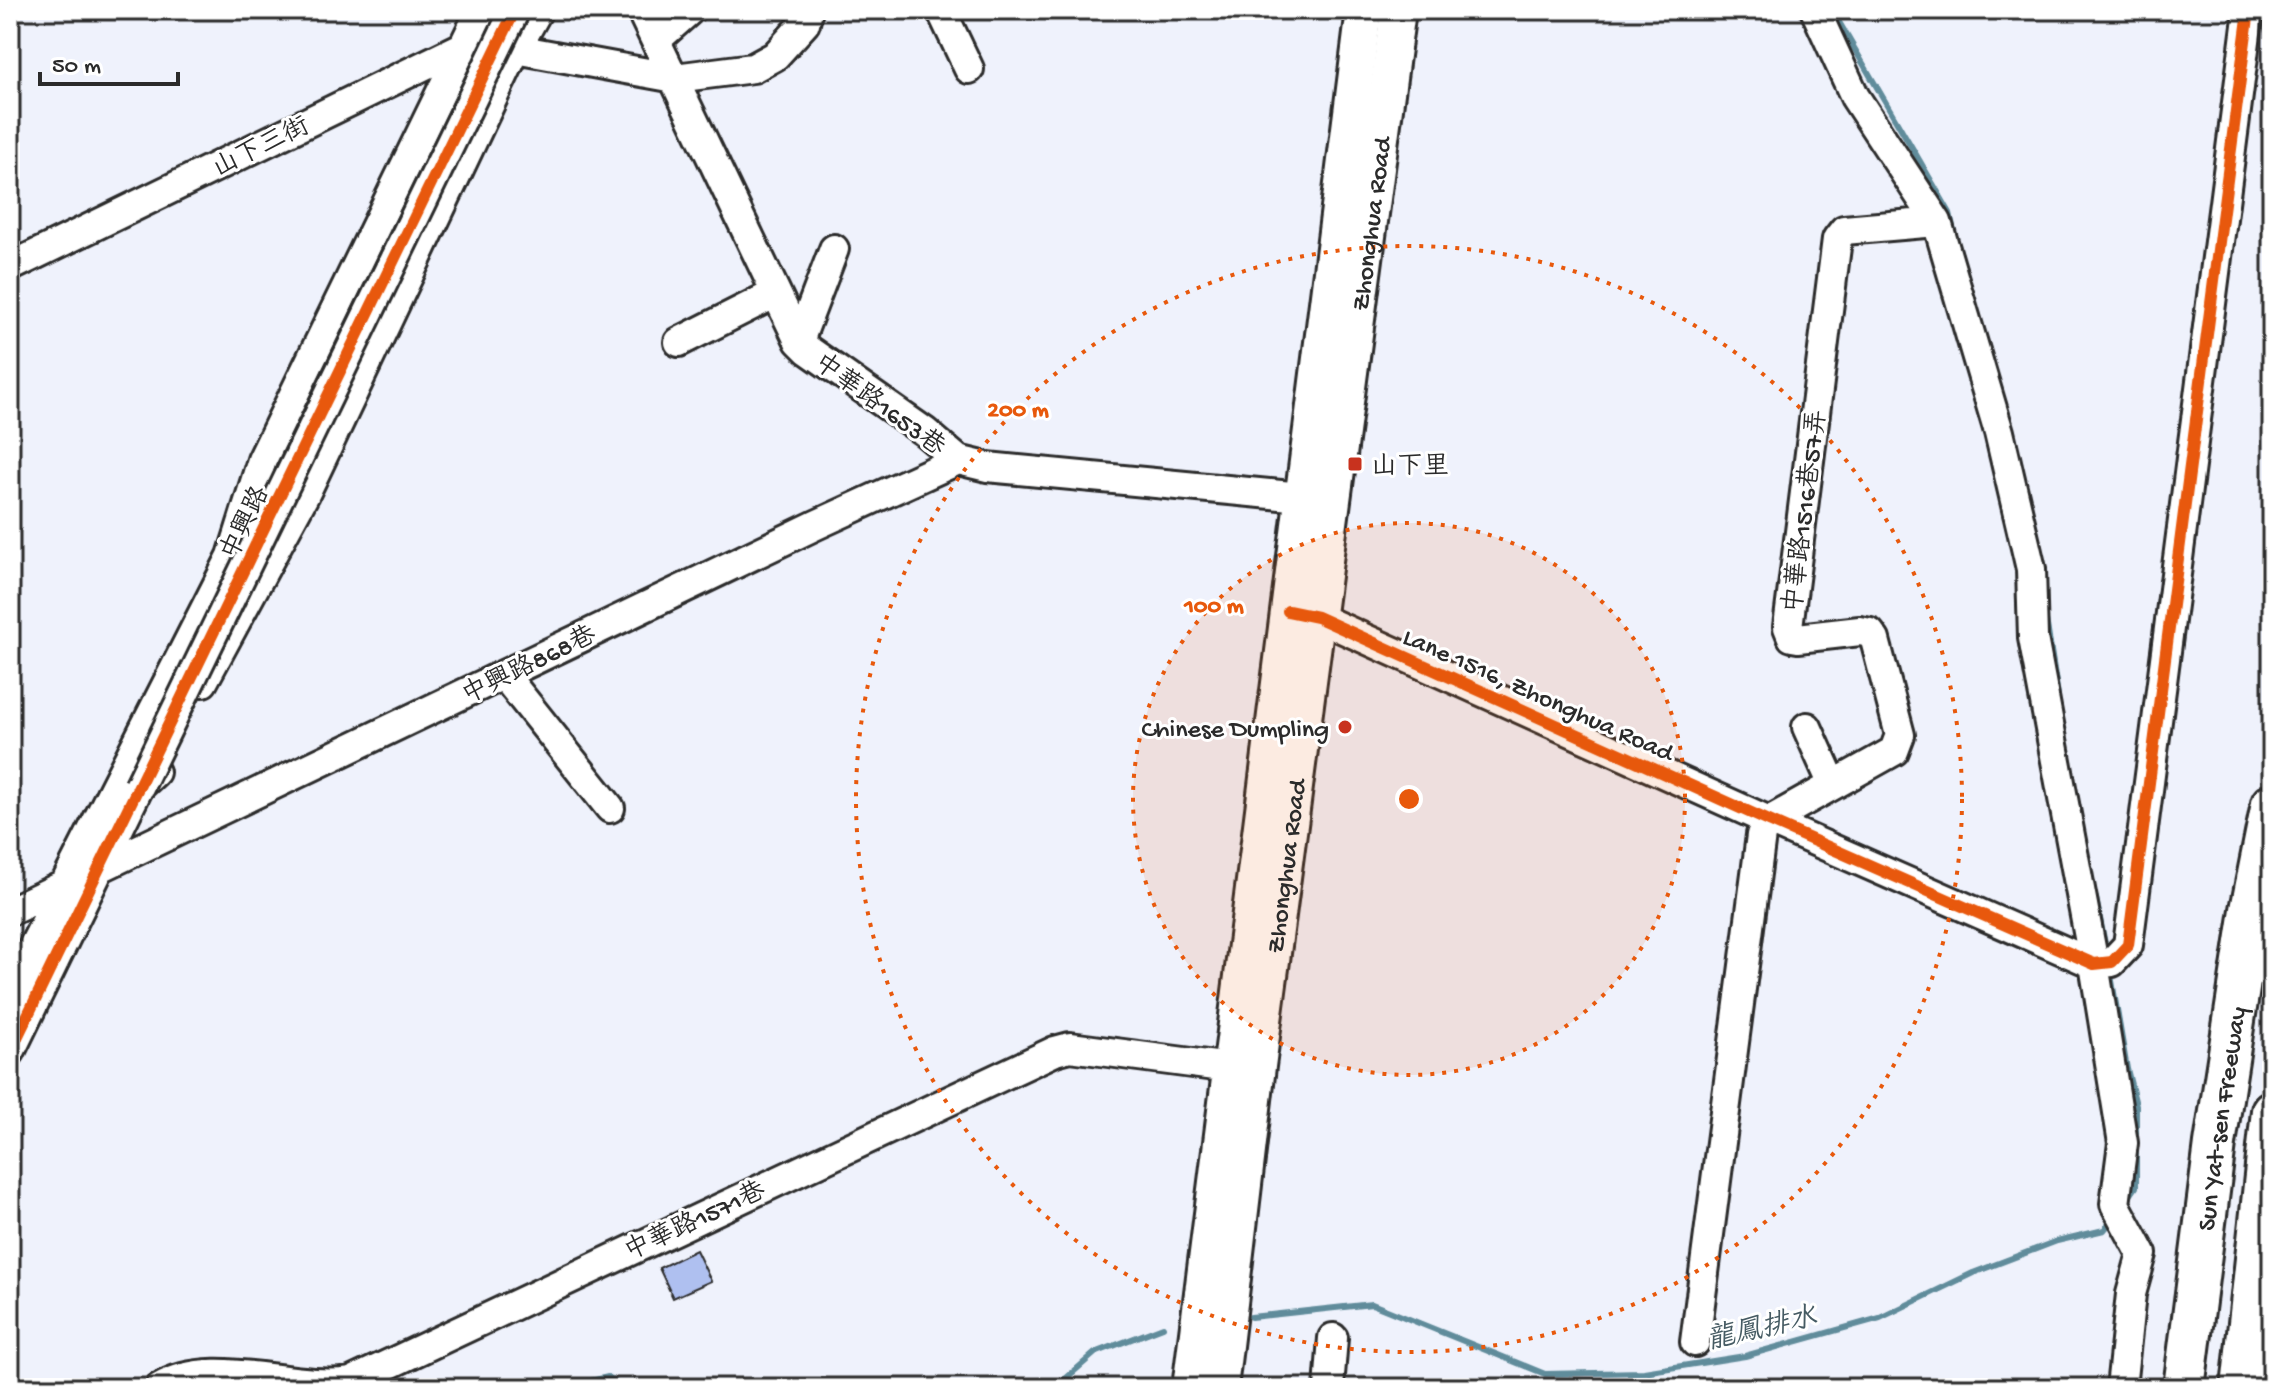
<svg xmlns="http://www.w3.org/2000/svg" width="2282" height="1398" font-family="'Gochi Hand','LXGW WenKai TC',sans-serif">
	<style>
		.lines { fill: none; stroke-linecap: round; stroke-linejoin: round }
		.stream { stroke: #608c9b; stroke-width: 6 }
		.building { fill: #afc0f0; stroke: #2b2b2b; stroke-width: 2 }
		.minor-casing { stroke: #2b2b2b; stroke-width: 34 }
		.major-casing { stroke: #2b2b2b; stroke-width: 40 }
		.highway-casing { stroke: #2b2b2b; stroke-width: 46 }
		.minor { stroke: #fff; stroke-width: 28 }
		.major { stroke: #fff; stroke-width: 34 }
		.highway { stroke: #fff; stroke-width: 40 }
		.minor-bridge-casing { stroke: #2b2b2b; stroke-width: 34; stroke-linecap: butt }
		.minor-bridge { stroke: #fff; stroke-width: 28 }
		.cycleway-casing { stroke: #fff; stroke-width: 17 }
		.cycleway { stroke: #e8590c; stroke-width: 12 }
		.ring { fill: none; stroke: #e8590c; stroke-width: 4; stroke-dasharray: 4 8 }
		.poi-dot { fill: #c8321e; stroke: #fff; stroke-width: 3 }
		.labels { text-anchor: middle; stroke-width: 6; stroke-linejoin: round; paint-order: stroke }
		.street-label { font-size: 26px; fill: #2b2b2b; stroke: #fff }
		.poi-label { font-size: 26px; fill: #2b2b2b; stroke: #fff; text-anchor: start }
		.water-label { font-size: 28px; font-style: italic; fill: #465b63; stroke: #fff }
		.centre { fill: #e8590c; stroke: #fff; stroke-width: 4 }
		.ring-label { font-size: 24px; text-anchor: middle; font-weight: bold; fill: #e8590c; stroke: #fff; stroke-width: 6; stroke-linejoin: round; paint-order: stroke }
	</style>
	<rect width="100%" height="100%" fill="#eff2fc"/>
	<filter id="ink" filterUnits="userSpaceOnUse"><feTurbulence type="fractalNoise" baseFrequency=".0125" numOctaves="2"/><feDisplacementMap in="SourceGraphic" scale="16" xChannelSelector="R" yChannelSelector="G"/><feConvolveMatrix kernelMatrix="1 2 1 2 8 2 1 2 1" color-interpolation-filters="sRGB"/></filter>
	<g filter="url(#ink)">
		<g class="lines">
			<path class="stream" d="M1832,10L1950,213L1954,231
				M2046,619L2058,695
				M2096,898L2107,954
				M2110,969L2127,1069L2136,1105V1187L2127,1200
				M1251,1317L1372,1304L1545,1374L1644,1372L1745,1356L1880,1318L1973,1273L2057,1241L2104,1230L2113,1219
				M561,1388L608,1377L623,1388
				M1055,1388L1095,1353L1163,1327"/>
		</g>
		<path class="building" d="M696,1250L711,1281L673,1298L659,1268Z"/>
		<g class="lines">
			<defs>
				<path id="minor" d="M641,10L799,341L808,350L925,432L958,460L987,467L1302,497
					M941,10L969,69
					M1815,10L1855,97L1937,222L1999,432L2031,569L2033,638L2094,964L2123,1143L2115,1204L2142,1254L2131,1294L2121,1388
					M656,40L690,10
					M10,267L462,47L481,45L516,49L675,78L753,68L775,56L805,23L808,10
					M799,341L834,249
					M679,342L776,293
					M1297,613L1317,617L1769,821L2094,964L2112,962L2128,945L2249,10
					M504,675L610,808
					M203,682L305,494L516,49L538,10
					M1807,727L1833,785
					M1769,821L1894,751L1900,735L1875,640L1870,633L1860,631L1798,638L1792,637L1788,627L1837,239L1844,230L1937,222
					M10,911L816,525L958,460
					M10,992L232,556L262,460L481,10
					M10,1052L139,787L155,772
					M1695,1342L1761,835L1769,821
					M159,1388C214,1355 291,1391 351,1382L1055,1051L1070,1047L1230,1068
					M1329,1388L1333,1338"/>
				<g id="major">
					<path d="M1190,1388L1364,10"/>
					<path id="s1" d="M1220,1388L1258,1066L1398,10"/>
				</g>
				<g id="highway">
					<path id="s2" d="M2184,1388L2215,1144L2251,910L2272,804"/>
					<path d="M2242,1388L2272,1111"/>
				</g>
			</defs>
			<use href="#minor" class="minor-casing"/>
			<use href="#major" class="major-casing"/>
			<use href="#highway" class="highway-casing"/>
			<use href="#minor" class="minor"/>
			<use href="#major" class="major"/>
			<use href="#highway" class="highway"/>
			<defs>
				<path id="minor-bridge" d="M139,787L515,10"/>
			</defs>
			<use href="#minor-bridge" class="minor-bridge-casing"/>
			<use href="#minor-bridge" class="minor-bridge"/>
			<defs>
				<path id="cycleway" d="M1288,611L1317,617L1769,821L2094,964L2112,962L2128,945L2249,10
					M10,1052L515,10"/>
			</defs>
			<use href="#cycleway" class="cycleway-casing"/>
			<use href="#cycleway" class="cycleway"/>
		</g>
	</g>
	<circle cx="1409" cy="799" r="276" fill="#e8590c" fill-opacity=".12"/>
	<g class="ring">
		<circle cx="1409" cy="799" r="276"/>
		<circle cx="1409" cy="799" r="553"/>
	</g>
	<g class="poi-dot">
		<rect x="1347" y="456" width="16" height="16" rx="4"/>
		<circle cx="1345" cy="727" r="8"/>
	</g>
	<g class="labels">
		<g class="street-label">
			<text transform="translate(260 145) rotate(-26)" y="9">山下三街</text>
			<text dy="9" stroke="none"><textPath href="#s1" startOffset="1174">Zhonghua Road</textPath></text>
			<text transform="translate(881 403) rotate(36)" y="9">中華路1653巷</text>
			<text transform="translate(1803 511) rotate(-83)" y="9">中華路1516巷57弄</text>
			<text transform="translate(243 522) rotate(-64)" y="9">中興路</text>
			<text transform="translate(528 663) rotate(-26)" y="9">中興路868巷</text>
			<text transform="translate(1539 693) rotate(24)" y="9">Lane 1516, Zhonghua Road</text>
			<text dy="9" stroke="none"><textPath href="#s1" startOffset="526">Zhonghua Road</textPath></text>
			<text dy="9" stroke="none"><textPath href="#s2" startOffset="272">Sun Yat-sen Freeway</textPath></text>
			<text transform="translate(694 1219) rotate(-25)" y="9">中華路1571巷</text>
		</g>
		<g class="poi-label">
			<text x="1371" y="473">山下里</text>
			<text x="1329" y="736" text-anchor="end">Chinese Dumpling</text>
		</g>
		<g class="water-label">
			<text transform="translate(1761 1326) rotate(-13)" y="10">龍鳳排水</text>
		</g>
	</g>
	<circle cx="1409" cy="799" r="12" class="centre"/>
	<g class="ring-label">
		<text x="1018" y="416">200 m</text>
		<text x="1214" y="612">100 m</text>
	</g>
	<rect width="2282" height="1398" fill="none" stroke="#fff" stroke-width="40"/>
	<rect x="20" y="20" width="2242" height="1358" fill="none" stroke="#2b2b2b" stroke-width="3" filter="url(#ink)"/>
	<path d="M40 72v12h138v-12" fill="none" stroke="#2b2b2b" stroke-width="4"/>
	<text x="52" y="72" font-size="24" fill="#2b2b2b" stroke="#ffffff" stroke-width="6" paint-order="stroke">50 m</text>
</svg>
